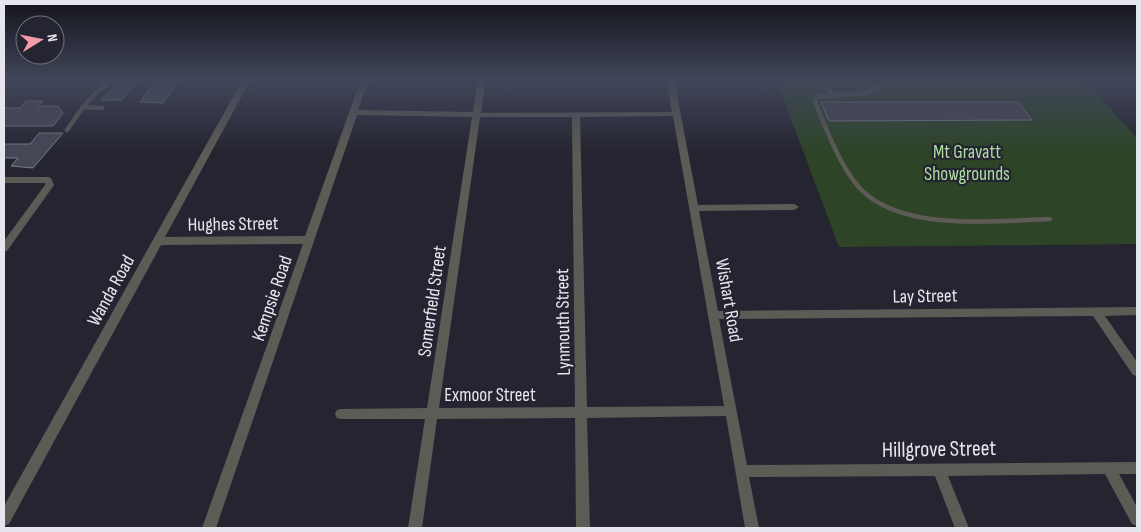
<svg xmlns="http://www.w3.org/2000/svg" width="1141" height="532" font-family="'Sofia Sans Condensed',sans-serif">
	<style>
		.green { fill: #2d4427 }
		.building { fill: #464755; stroke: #7a7b8a }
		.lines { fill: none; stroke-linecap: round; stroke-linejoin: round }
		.path { stroke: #70707b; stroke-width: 2; stroke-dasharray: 2 3; stroke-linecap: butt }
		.lane { stroke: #5d5b55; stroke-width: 4.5 }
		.street { fill: #5d5b55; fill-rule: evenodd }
		.labels { text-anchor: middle; stroke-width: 4.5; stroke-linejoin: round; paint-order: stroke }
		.park-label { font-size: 19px; fill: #afdda1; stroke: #252531 }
		.street-label { font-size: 19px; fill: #e5e6ee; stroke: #252531 }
		.near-street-label { font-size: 22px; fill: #e5e6ee; stroke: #252531 }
	</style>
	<rect width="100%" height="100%" fill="#252531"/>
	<path class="green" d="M776,79H1083L1137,138V244L839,247Z"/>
	<path class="building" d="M129,79H139L122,100H101L120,80Z
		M156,79H181L163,103L140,102Z
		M26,101H43L39,106H58L63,113L53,126H4V108H20Z
		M821,102H1018L1032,120L829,121Z
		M39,133H63L33,168L11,166L18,158H4V144H30Z"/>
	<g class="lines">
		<path class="path" d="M856,80L860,79"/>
		<path class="lane" d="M812,79L836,95
			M900,79L884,83L867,93L817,97L815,102C827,130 843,176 867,195C912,231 996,221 1050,219
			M1034,79L1039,83
			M101,89L114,79
			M83,107L102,108
			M67,130L83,107L109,79"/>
		<path class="street" d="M243,79H251L165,237L305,236L361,79H369L358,110L473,112L478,79H486L481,113L672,112L666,79H674L698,205L794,204L799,207L794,210L699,211L718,311L1137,307V315L1105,316L1137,362V376L1133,375L1093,316L719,319L747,465L1137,462V474H1119L1137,507V526L1132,524L1105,474L948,476L969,528H955L935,476L749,477L759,528H745L726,416L587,418L590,528H576L575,418L437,419L422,528H408L425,419H341L337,418L335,414L337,410L341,409L427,408L472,117L357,115L216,528H202L303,244L161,245L9,524L4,526V506ZM673,116L724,406L587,407L580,117ZM480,117H572L575,407L439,408Z
			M4,177H48L51,178L54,185L7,251L4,252V241L45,185V183H4Z"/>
	</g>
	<linearGradient id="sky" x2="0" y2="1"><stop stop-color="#14141b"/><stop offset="0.52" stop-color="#40465a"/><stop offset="1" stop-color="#40465a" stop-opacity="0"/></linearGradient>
	<rect width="1141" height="153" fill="url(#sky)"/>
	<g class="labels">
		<g class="park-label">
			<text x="967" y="158">Mt Gravatt<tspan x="967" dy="22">Showgrounds</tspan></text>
		</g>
		<g class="street-label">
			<text transform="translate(233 223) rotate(-1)" y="7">Hughes Street</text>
			<text transform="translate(110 290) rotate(-61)" y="7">Wanda Road</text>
			<text transform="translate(925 295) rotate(-1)" y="7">Lay Street</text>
			<text transform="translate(271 298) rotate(-71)" y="7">Kempsie Road</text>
			<text transform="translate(730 300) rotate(80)" y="7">Wishart Road</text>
			<text transform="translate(431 301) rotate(-82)" y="7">Somerfield Street</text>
			<text transform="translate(562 322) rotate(-91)" y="7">Lynmouth Street</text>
			<text x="490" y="401">Exmoor Street</text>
		</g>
		<g class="near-street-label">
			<text transform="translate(939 448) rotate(-1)" y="8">Hillgrove Street</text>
		</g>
	</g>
	<rect width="1141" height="532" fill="none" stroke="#e5e6ee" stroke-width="10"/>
	<g transform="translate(40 40) rotate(80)"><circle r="24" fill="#252531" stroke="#72727d"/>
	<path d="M0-4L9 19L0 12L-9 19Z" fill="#f39aab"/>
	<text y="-8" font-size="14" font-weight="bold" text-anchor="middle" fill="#e5e6ee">N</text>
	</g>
</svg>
